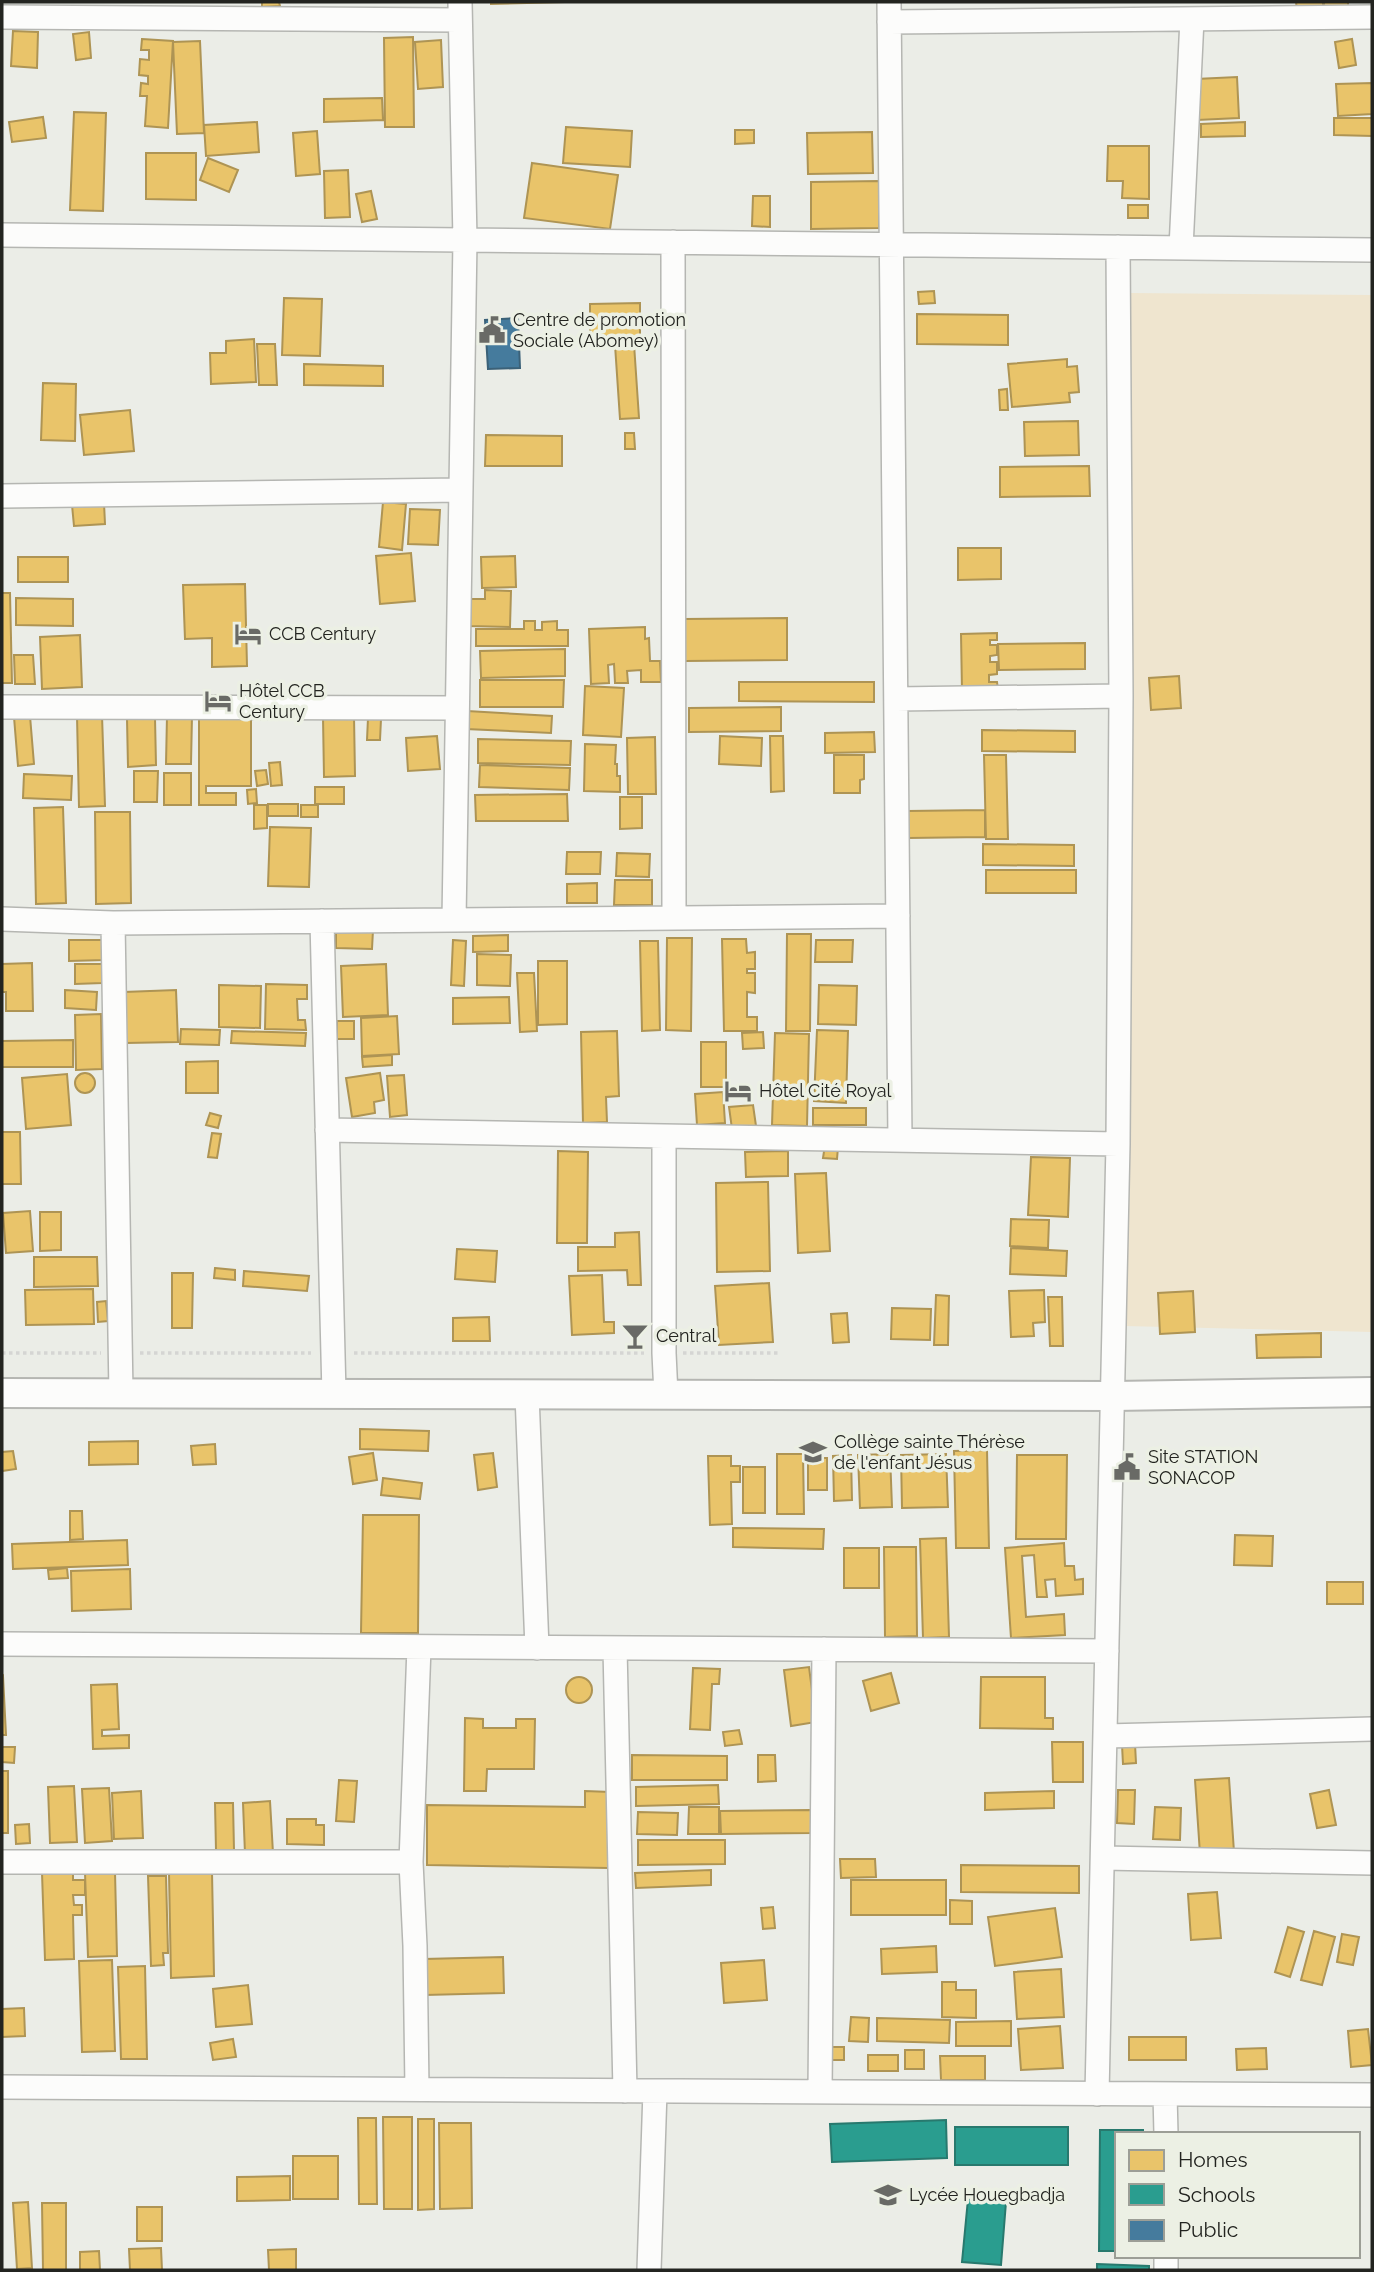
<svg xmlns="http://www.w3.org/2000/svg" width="1374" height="2272" font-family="Raleway,sans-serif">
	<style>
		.green { fill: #efe5cf }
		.homes { fill: #e9c46a; stroke: #ae9454; stroke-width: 2 }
		.schools { fill: #2a9d8f; stroke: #28796e; stroke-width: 2 }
		.public { fill: #457b9d; stroke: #3b6178; stroke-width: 2 }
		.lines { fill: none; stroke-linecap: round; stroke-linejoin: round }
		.minor-casing { stroke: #b5b6b2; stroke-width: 26 }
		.tertiary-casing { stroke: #b5b6b2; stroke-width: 32 }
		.path { stroke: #d5d5d3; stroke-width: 3.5; stroke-dasharray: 3.5 3.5; stroke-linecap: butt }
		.minor { stroke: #fcfcfb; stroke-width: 23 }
		.tertiary { stroke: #fcfcfb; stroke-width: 28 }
		.labels { text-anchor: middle; stroke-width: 7; stroke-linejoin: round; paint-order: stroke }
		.poi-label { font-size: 18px; fill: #232420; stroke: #ecf0e4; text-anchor: start }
	</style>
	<rect width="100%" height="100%" fill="#ebede7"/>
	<path class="green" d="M1131,293L1372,295V1332L1124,1326Z"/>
	<path class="homes" d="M262,2H279L280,6L262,7Z
		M491,2H565L491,4Z
		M1296,2H1323V9L1297,10Z
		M1324,2H1348V13H1324Z
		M13,31L38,32L37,68L11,66Z
		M89,32L91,58L76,60L73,34Z
		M413,37L414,127H385L384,38Z
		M142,39L173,41L168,128L145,126L147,96H140L141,83L148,84V76L139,75L140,59L149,60V50H141Z
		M1352,39L1356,65L1339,68L1335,42Z
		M441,40L443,87L418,89L415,42Z
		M200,41L204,133L177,134L173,42Z
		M1237,77L1239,118L1197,120L1196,79Z
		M1372,83V114L1338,116L1336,84Z
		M382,98L383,120L324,122V99Z
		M74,112L106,113L103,211L70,210Z
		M43,117L46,138L12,142L9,122Z
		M1334,118H1372V136L1334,135Z
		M257,122L259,152L206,156L204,125Z
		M1245,122V136L1201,137V124Z
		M566,127L632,131L630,167L563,163Z
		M735,130H754V143L735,144Z
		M317,131L320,174L296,176L293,133Z
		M872,132L873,173L808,174L807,133Z
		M1108,146H1149V199L1122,198L1123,181H1107Z
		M146,153H196V200L146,199Z
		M208,158L238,170L229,192L200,180Z
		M532,163L618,175L610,229L524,218Z
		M348,170L350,217L325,218L324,171Z
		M879,181V228L811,229V182Z
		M371,191L377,219L362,222L356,194Z
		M753,196H770V227L752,226Z
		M1128,205H1148V218H1128Z
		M934,291L935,303L919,304L918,292Z
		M284,298L322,299L320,356L282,355Z
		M640,303V336H590V304Z
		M917,314L1008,315V345L917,344Z
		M254,339L256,382L211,384L210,353H226V341Z
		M257,344H275L277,385H259Z
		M634,344L639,418L620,419L615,345Z
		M1067,359V367L1077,366L1079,392L1069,393L1070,402L1012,407L1008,364Z
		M304,364L383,366V386L304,385Z
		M43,383L76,384L75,441L41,440Z
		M1007,389L1008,410H1000L999,390Z
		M130,410L134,451L84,455L80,415Z
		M1078,421L1079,455L1025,456L1024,422Z
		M625,433H634L635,449H625Z
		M486,435L562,436V466H485Z
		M1089,466L1090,496L1000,497V467Z
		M383,502L406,504L402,550L379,547Z
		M104,503L105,524L74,526L72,505Z
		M410,509L440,510L438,545L408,544Z
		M958,548H1001V579L958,580Z
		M411,553L415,601L380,604L376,556Z
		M515,556L516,587L482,588L481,557Z
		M18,557H68V582H18Z
		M245,584L247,666L212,667V638L185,639L183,585Z
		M485,590L511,591L510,627L468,626L469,599H485Z
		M2,593H10L12,683H2Z
		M16,598L73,599V626L16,625Z
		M787,618V660L685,661V619Z
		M524,621H535V630H542V622L557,621V630H568V646H476V629H524Z
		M645,627V639L649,638L650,661H660L661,682H641V670L627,671L628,683H615L614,664L608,665L609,683L591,684L589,629Z
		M997,633V640H990V645H997V655L990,656V662H997V674L989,675V682H997L998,690L962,691L961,634Z
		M80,635L82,687L42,689L40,637Z
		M1085,643V669L999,670L998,644Z
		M565,649V676L481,678L480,651Z
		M14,655H33L35,684H15Z
		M1179,676L1181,708L1151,710L1149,678Z
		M480,680H564L563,707H480Z
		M739,682H874V702L739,701Z
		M585,686L624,688L621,737L583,735Z
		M781,707V731L689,732V708Z
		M467,711L552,716L551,733L466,729Z
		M102,715L105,806L79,807L77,716Z
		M30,716L34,764L18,766L14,717Z
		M167,716H192L191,764H166Z
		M354,716L355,776L324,777L323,717Z
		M155,718L156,765L128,767L127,719Z
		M199,718H251V786H206V793H236V805H199Z
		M368,718L381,719L380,740H367Z
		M982,730L1075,731V752L982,751Z
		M874,732L875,752L825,753V733Z
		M437,736L440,769L408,771L406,738Z
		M720,736L762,738L761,766L719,764Z
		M770,736H783L784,791L771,792Z
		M655,737L656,794H628L627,738Z
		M478,739L571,741L570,765L478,763Z
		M585,744L616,745L615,764H617V776H620V792L584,791Z
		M834,755H864V779L860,780V793H834Z
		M984,755H1006L1008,839H986Z
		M280,762L282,785L271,786L269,763Z
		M480,765L570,768L569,790L479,787Z
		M266,770L268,784L257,786L255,771Z
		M134,771H158L157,802H134Z
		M164,773H191V805H164Z
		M24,774L72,776L71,800L23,798Z
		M315,787H344V804H315Z
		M256,789L257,803L248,804L247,790Z
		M567,794L568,821H476L475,795Z
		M620,797H642V828L620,829Z
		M268,804H298V816H268Z
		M254,805H267V828L254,829Z
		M301,805H318V817H301Z
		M63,807L66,903L36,904L34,808Z
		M985,810V837L908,838V811Z
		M95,812H130L131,903L96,904Z
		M270,827L311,828L309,887L268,886Z
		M983,844L1074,845V866L983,865Z
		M567,852H601L600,874H566Z
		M617,853L650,854L649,877L616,876Z
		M986,870H1076V893H986Z
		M615,880H652V905H614Z
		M597,883V903H567V884Z
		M336,929L373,930L372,949L336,948Z
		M787,934H811L810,1031H786Z
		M508,935V951L473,952V936Z
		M667,938H692L691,1031L666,1030Z
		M722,939H746L747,953L755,952V969H747V973H755V993L747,992V1017H757V1031H724Z
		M69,940H104L105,960L69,961Z
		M453,940L466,941L464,986L451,985Z
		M816,940H853L852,962H815Z
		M640,941H658L660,1030L642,1031Z
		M477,954L511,955L510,986L477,985Z
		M538,961H567V1024L538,1025Z
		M32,963L33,1011H6V992H2V964Z
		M75,964H102V983L75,984Z
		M386,964L388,1015L343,1017L341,966Z
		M517,973H534L537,1031L520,1032Z
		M266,984L307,985V999H297L298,1020H305L306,1030L265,1029Z
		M219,985L261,986L260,1028L219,1027Z
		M819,985L857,986L856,1025L818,1024Z
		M65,990L97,992L96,1010L65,1008Z
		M176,990L178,1042L126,1043L124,992Z
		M509,997L510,1023L453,1024V998Z
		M101,1014L102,1069L76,1070L75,1015Z
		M397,1016L399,1054L362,1056L361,1018Z
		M337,1021H354V1039H337Z
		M181,1029L220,1030L219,1045L180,1044Z
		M817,1030L848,1031L846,1103L814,1101Z
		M232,1031L306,1033L305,1046L231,1043Z
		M617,1031L619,1096L606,1097L607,1122L583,1123L581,1032Z
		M763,1032L764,1048L743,1049L742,1033Z
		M775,1033L809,1034L807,1126L772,1125Z
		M73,1040V1067H2V1041Z
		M701,1042H726V1087H701Z
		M392,1055V1065L363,1067L362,1057Z
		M218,1061V1093H186V1062Z
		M380,1073L384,1100L374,1102L375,1113L352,1117L346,1078Z
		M75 1083a10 10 0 1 1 20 0a10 10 0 1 1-20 0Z
		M67,1074L71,1125L26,1129L22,1078Z
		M404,1075L407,1115L390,1117L387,1076Z
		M723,1092L725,1123L697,1125L695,1094Z
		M753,1105L756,1126L732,1129L729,1107Z
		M813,1108H866V1125H813Z
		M210,1113L221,1116L218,1128L206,1125Z
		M2,1132H20L21,1184H2Z
		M212,1133L221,1134L217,1158L208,1157Z
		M825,1145L838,1147L837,1159L823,1158Z
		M558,1151L588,1152L587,1243H557Z
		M788,1151V1176L746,1177L745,1152Z
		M1031,1157L1070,1158L1068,1217L1028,1215Z
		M826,1173L830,1251L798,1253L795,1174Z
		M768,1182L770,1271L717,1272L716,1183Z
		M30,1211L33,1251L6,1253L3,1213Z
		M40,1212H61V1250L40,1251Z
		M1011,1219L1049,1220L1048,1248L1010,1246Z
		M639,1232L641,1285H628L627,1270L578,1271V1247H615V1233Z
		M1011,1248L1067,1251L1066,1276L1010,1274Z
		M457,1249L497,1251L495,1282L455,1279Z
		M34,1257H97L98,1286L34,1287Z
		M215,1268L235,1270V1280L214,1278Z
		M244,1271L309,1276L307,1291L243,1286Z
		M172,1273H193L192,1328H172Z
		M602,1275L604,1322H614V1333L572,1335L569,1276Z
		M769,1283L773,1342L719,1345L715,1286Z
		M93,1289L94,1324L26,1325L25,1290Z
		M1044,1290L1045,1322L1033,1323L1034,1336L1011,1337L1009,1291Z
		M1193,1291L1195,1332L1160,1334L1158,1293Z
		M936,1295L949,1296L948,1345H934Z
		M1048,1297H1062L1063,1346H1050Z
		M106,1301L108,1321L98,1322L97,1302Z
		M892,1308L931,1309L930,1340L891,1339Z
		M847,1313L849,1342L833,1343L831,1314Z
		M489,1317L490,1341H453V1318Z
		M1321,1333V1357L1257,1358L1256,1335Z
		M360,1429L429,1431L428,1451L360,1449Z
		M138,1441V1464L89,1465V1442Z
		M215,1444L216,1464L193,1465L191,1446Z
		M987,1450L989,1548H956L954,1451Z
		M13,1451L16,1469L2,1471V1452Z
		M373,1453L377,1480L353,1484L349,1457Z
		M493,1453L497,1487L478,1490L474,1455Z
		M777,1454H803L804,1514H777Z
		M890,1454L892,1507L860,1508L858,1455Z
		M946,1454L948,1507L902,1508L901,1455Z
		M851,1455L852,1500L834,1501L833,1456Z
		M1017,1455H1067L1066,1539H1016Z
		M708,1456H731V1466H740V1482H731L732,1524L710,1525Z
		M808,1458H827V1490H808Z
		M743,1467H765V1513H743Z
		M383,1478L422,1483L420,1499L381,1495Z
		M70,1511H82L83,1539L70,1540Z
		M363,1515H419L418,1633H361Z
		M733,1528L824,1529L823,1549L733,1547Z
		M1235,1535L1273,1536L1272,1566L1234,1565Z
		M946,1538L949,1637L923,1638L920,1539Z
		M127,1540L128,1565L13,1569L12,1544Z
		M1064,1543L1065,1566H1074L1075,1580L1083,1579V1594L1056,1596L1055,1579L1045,1580L1047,1597H1037L1034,1555L1022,1556L1026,1617L1064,1614L1065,1635L1011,1638L1005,1548Z
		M884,1547H916L917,1636L885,1637Z
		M844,1548H879V1588H844Z
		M67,1568L68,1578L49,1579L48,1570Z
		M130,1569L131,1609L72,1611L71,1571Z
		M1327,1582H1363V1604H1327Z
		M809,1667L816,1722L791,1726L784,1670Z
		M693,1668L720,1669L719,1684H712L710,1730L690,1729Z
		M891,1673L899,1703L871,1711L863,1681Z
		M3,1676L6,1735H2V1677Z
		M566 1690a13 13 0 1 1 26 0a13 13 0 1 1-26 0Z
		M981,1677H1045V1718H1053V1729L980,1728Z
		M117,1684L119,1729L102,1730V1736L129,1735V1748L93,1749L91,1685Z
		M465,1718L483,1719V1728H516V1719H535L534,1769H487L486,1791H464Z
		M739,1730L742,1744L725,1746L723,1732Z
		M1052,1742H1083V1782H1053Z
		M1135,1744L1136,1763L1123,1764L1122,1745Z
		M2,1747H15L14,1763L2,1762Z
		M632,1755L727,1756V1780H632Z
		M758,1755H775L776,1781L758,1782Z
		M2,1771H8V1833H2Z
		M1229,1778L1234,1852L1200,1854L1195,1780Z
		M339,1780L357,1781L354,1822L336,1821Z
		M718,1785L719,1804L636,1806V1787Z
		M74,1786L77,1842L50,1843L48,1787Z
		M109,1788L112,1841L85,1843L82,1789Z
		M1118,1790H1135L1134,1824L1117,1823Z
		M1329,1790L1336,1825L1317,1828L1310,1794Z
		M141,1791L143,1838L114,1839L112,1793Z
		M585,1791L610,1792L608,1868L427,1865V1805L585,1807Z
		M1054,1791V1808L985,1810V1793Z
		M270,1801L273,1853L245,1854L243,1803Z
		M215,1803H233L234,1850H216Z
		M689,1807H719V1834H688Z
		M1155,1807L1181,1808L1180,1840L1153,1839Z
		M811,1810V1833L721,1834L720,1811Z
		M638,1812L678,1813L677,1835L637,1834Z
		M287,1819H316V1825H324V1845L287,1844Z
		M29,1824L30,1843L16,1844L15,1825Z
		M638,1840H725V1864L638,1865Z
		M840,1859H875L876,1877L841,1878Z
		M961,1865L1079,1866V1893L961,1892Z
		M711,1870V1885L636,1888L635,1873Z
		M73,1872V1880H85V1895H73L74,1905H82V1915H73L74,1959L45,1960L42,1873Z
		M115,1872L117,1956L88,1957L85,1873Z
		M212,1872L214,1976L171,1978L169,1873Z
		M148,1876H166L168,1953H163L164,1965L151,1966Z
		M851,1880H946V1915H851Z
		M1217,1892L1221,1938L1191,1940L1188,1894Z
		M950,1900L972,1901V1924H950Z
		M773,1907L775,1928L763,1929L761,1908Z
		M1055,1908L1062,1957L995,1966L988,1917Z
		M1288,1927L1304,1932L1290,1977L1275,1972Z
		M1314,1931L1335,1937L1322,1985L1301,1980Z
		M1342,1934L1359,1937L1353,1965L1337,1962Z
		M936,1946L937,1972L882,1974L881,1949Z
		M503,1957L504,1993L425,1995L424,1959Z
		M112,1960L115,2051L82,2052L79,1961Z
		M764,1960L767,2000L724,2003L721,1963Z
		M145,1966L147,2059H121L118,1967Z
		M1061,1969L1064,2017L1017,2019L1014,1972Z
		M942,1982H956V1990H976V2018L942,2017Z
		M248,1985L252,2024L216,2027L213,1989Z
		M24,2008L25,2036L2,2037V2009Z
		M851,2017L869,2018L868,2042L849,2041Z
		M877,2018L950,2020L949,2043L877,2041Z
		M1011,2021V2046H956V2022Z
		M1060,2026L1063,2068L1021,2070L1018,2029Z
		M1368,2029L1372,2065L1351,2067L1348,2031Z
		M1129,2037H1186V2060H1129Z
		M233,2039L236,2057L213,2060L210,2043Z
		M827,2047H844V2060H827Z
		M1266,2048L1267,2069L1237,2070L1236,2049Z
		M905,2050H924V2069H905Z
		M868,2055H898V2071H868Z
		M940,2056H985V2080H941Z
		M383,2117H412V2209H384Z
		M358,2118H376L377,2204H359Z
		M418,2119H434V2209L418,2210Z
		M439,2123H471L472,2208L440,2209Z
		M293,2156H338V2199H293Z
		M290,2176V2200L237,2201V2177Z
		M28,2202L32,2268L17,2269L13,2203Z
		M42,2203H66V2270H43Z
		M137,2207H162V2241H137Z
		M161,2248L162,2270H130L129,2249Z
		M296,2249V2270H269L268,2250Z
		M99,2251L100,2270H80V2252Z"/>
	<path class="schools" d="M946,2120L947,2158L832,2162L830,2124Z
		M955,2127H1068V2165H955Z
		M1100,2130H1143V2134H1117V2251H1099Z
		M968,2199L1006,2202L1001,2265L962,2262Z
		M1097,2264L1149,2266V2270H1097Z"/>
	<path class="public" d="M518,318L520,368L488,369L485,320Z"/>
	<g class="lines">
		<defs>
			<path id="minor" d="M889,2L900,1140
				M2,17L460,20
				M889,22L1372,17
				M2,235L1372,250
				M673,242L674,918
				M1181,248L1192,19
				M2,496L461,490
				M896,699L1121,696
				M2,707L457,708
				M2,919L113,923L898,916
				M454,920L465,240L460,2
				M322,921L334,1394
				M113,923L121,1393
				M327,1130L1118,1144
				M664,1136V1353L666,1395
				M527,1395L537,1648
				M2,1644L1107,1651
				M615,1648L625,2091
				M1106,1736L1372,1729
				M1103,1858L1372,1863
				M2,1862H411
				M2,2087L1372,2095
				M417,2089L415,1946L411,1862L419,1647
				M820,2092L824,1649
				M1097,2094L1118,1144L1121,696L1118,247
				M1165,2094L1166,2134
				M1166,2256V2270
				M649,2270L655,2091"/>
			<path id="tertiary" d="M2,1393L1114,1396L1372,1392"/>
		</defs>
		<use href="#minor" class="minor-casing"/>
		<use href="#tertiary" class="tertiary-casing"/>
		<path class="path" d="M2,1353H101
			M140,1353H311
			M354,1353H644
			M683,1353H778"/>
		<use href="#minor" class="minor"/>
		<use href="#tertiary" class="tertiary"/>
	</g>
	<defs>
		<symbol id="civic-bare" viewBox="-9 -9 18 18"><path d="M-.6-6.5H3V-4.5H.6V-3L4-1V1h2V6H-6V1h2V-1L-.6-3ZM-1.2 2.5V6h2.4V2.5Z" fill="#696a66" stroke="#ecf0e4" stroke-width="2.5" paint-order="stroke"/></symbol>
		<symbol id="hotel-bare" viewBox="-9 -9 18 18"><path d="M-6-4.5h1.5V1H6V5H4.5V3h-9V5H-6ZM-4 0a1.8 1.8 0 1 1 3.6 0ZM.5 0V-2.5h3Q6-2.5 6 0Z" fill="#696a66" stroke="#ecf0e4" stroke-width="2.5" paint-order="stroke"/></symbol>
		<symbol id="bar-bare" viewBox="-9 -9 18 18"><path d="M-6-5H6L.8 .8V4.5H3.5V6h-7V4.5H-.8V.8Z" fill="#696a66" stroke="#ecf0e4" stroke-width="2.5" paint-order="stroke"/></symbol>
		<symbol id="school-bare" viewBox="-9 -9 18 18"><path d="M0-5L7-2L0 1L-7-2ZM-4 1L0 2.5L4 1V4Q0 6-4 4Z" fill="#696a66" stroke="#ecf0e4" stroke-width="2.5" paint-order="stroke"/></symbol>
	</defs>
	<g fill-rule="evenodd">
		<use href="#civic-bare" x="473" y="311" width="38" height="38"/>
		<use href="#hotel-bare" x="229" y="615" width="38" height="38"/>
		<use href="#hotel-bare" x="199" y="682" width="38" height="38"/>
		<use href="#hotel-bare" x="719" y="1072" width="38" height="38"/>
		<use href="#bar-bare" x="616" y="1317" width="38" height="38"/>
		<use href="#school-bare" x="794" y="1433" width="38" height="38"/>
		<use href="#civic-bare" x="1108" y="1448" width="38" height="38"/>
		<use href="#school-bare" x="869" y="2176" width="38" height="38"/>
	</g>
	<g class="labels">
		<g class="poi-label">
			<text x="513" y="326">Centre de promotion<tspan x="513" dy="21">Sociale (Abomey)</tspan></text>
			<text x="269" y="640">CCB Century</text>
			<text x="239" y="697">Hôtel CCB<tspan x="239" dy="21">Century</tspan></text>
			<text x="759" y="1097">Hôtel Cité Royal</text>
			<text x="656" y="1342">Central</text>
			<text x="834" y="1448">Collège sainte Thérèse<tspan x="834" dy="21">de l'enfant Jésus</tspan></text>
			<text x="1148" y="1463">Site STATION<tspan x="1148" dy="21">SONACOP</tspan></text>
			<text x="909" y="2201">Lycée Houegbadja</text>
		</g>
	</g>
	<rect width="1374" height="2272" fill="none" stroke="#232420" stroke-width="7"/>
	<rect x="1115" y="2132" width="245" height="126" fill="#ecf0e4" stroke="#9c9e96" stroke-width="2"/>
	<rect x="1129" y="2150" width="35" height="21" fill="#e9c46a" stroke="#9c9e96" stroke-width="2"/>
	<text x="1178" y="2167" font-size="21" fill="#232420">Homes</text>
	<rect x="1129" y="2184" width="35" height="21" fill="#2a9d8f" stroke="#9c9e96" stroke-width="2"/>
	<text x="1178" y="2202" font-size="21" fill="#232420">Schools</text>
	<rect x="1129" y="2220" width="35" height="21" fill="#457b9d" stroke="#9c9e96" stroke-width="2"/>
	<text x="1178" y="2237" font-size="21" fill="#232420">Public</text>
</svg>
